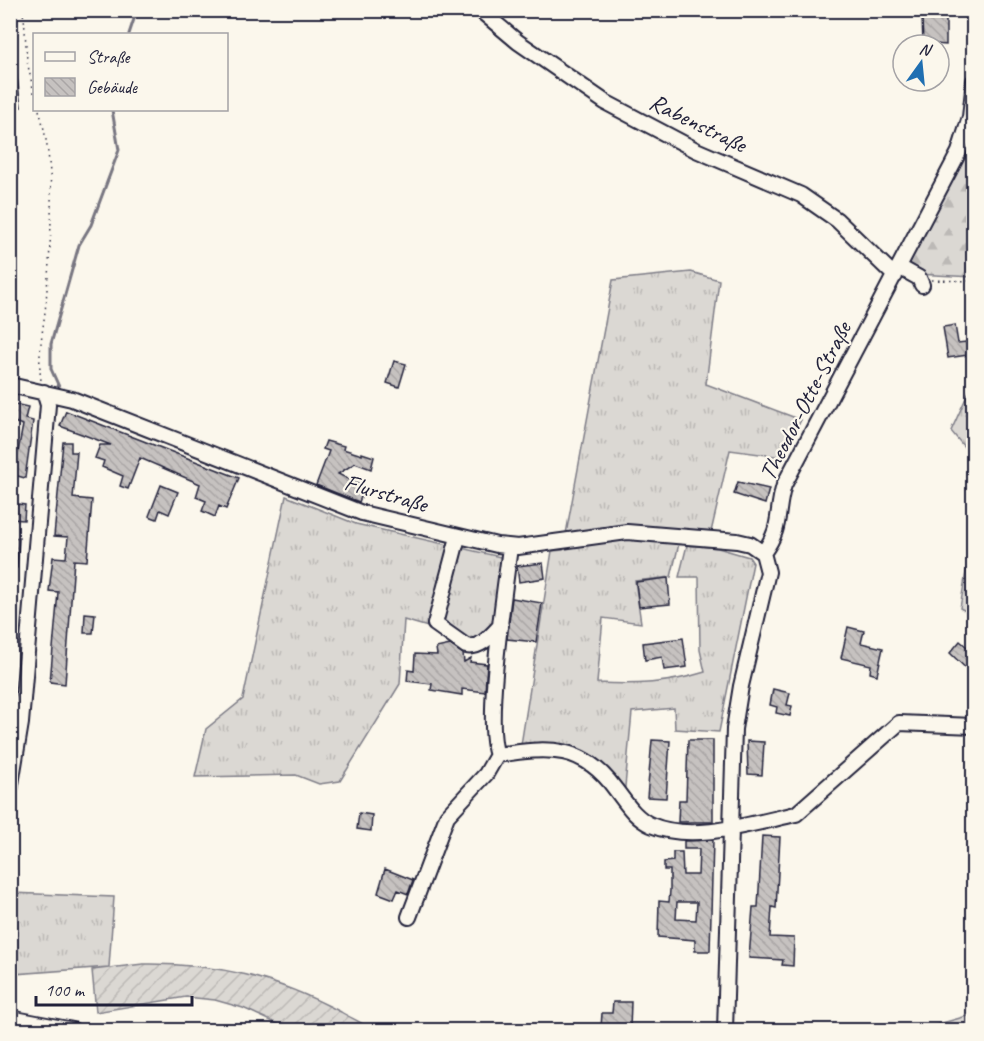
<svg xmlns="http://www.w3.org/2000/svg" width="984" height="1041" font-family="Caveat,sans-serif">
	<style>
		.grass { fill: url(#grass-tufts); stroke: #7e7d87; stroke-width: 1.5 }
		.forest { fill: url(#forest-firs); stroke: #7e7d87; stroke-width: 1.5 }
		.garden { fill: url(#garden-furrows); stroke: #7e7d87; stroke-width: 1.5 }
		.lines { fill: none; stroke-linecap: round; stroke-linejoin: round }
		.stream { stroke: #787681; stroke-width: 3 }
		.building { fill: url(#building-back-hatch); stroke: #22223b; stroke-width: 1.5; fill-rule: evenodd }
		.minor-casing { stroke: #22223b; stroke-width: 18 }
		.path { stroke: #22223b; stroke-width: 1.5; stroke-dasharray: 1.5 4.5; stroke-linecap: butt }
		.minor { stroke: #fbf7ec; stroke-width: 14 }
		.labels { text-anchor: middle; stroke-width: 4.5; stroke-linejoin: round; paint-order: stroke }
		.street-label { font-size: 24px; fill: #22223b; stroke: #fbf7ec }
	</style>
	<defs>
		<pattern id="grass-tufts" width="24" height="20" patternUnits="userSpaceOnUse" patternTransform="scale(1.5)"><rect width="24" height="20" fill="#dbd8d3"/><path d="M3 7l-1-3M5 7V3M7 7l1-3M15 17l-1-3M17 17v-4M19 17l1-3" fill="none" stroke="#bcb9b6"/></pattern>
		<pattern id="forest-firs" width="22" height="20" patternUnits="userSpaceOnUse" patternTransform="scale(1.5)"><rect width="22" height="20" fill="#dbd8d3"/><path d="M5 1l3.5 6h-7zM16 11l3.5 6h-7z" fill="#bcb9b6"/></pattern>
		<pattern id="garden-furrows" width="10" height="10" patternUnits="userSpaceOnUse" patternTransform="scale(1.5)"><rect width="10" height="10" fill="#dbd8d3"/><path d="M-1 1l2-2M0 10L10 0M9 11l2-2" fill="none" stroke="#bcb9b6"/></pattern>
		<pattern id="building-back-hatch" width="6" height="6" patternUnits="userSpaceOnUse" patternTransform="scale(1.5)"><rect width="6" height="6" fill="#c6c2c0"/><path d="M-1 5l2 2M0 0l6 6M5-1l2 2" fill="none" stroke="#aaa6a6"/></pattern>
	</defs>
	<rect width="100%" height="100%" fill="#fbf7ec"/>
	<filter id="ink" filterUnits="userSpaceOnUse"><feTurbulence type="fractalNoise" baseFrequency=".0167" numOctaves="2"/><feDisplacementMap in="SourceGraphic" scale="12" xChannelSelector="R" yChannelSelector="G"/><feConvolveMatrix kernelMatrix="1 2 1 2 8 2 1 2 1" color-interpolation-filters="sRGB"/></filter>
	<g filter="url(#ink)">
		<path class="grass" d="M691,272L719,280L706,384L801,420L782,457L730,450L711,532L682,531L671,577L635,581L641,623L603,618L597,683C637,685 666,684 705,672L700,650L699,577H679L687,545L718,548L749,557L753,563L719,732L675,729L674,708L632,712L624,797L594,760L520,751L552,551L563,550L613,280Z
			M970,389L973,402V458L951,431Z
			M286,496L356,524L505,558L491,642L433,632L428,627L404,620L400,684L340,781L319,784L296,775L195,777L206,729L243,699Z
			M973,530L974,615H973L960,608Z
			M11,893L114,897L109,967L13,974L18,968L17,914Z
			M973,1014V1030H918L967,1016Z"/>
		<path class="forest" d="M973,108V277L916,274L909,267L908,260Z"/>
		<path class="garden" d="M143,964C217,963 275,977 341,1012C350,1018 365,1023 371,1030H291L243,1008L215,1000L186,997L96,1012L92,970Z"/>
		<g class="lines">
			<path class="stream" d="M129,34L137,10
				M60,389L51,369V344L79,245L91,225L119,150L112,110"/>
		</g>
		<path class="building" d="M928,10H946V45L923,43L922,18L928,17Z
			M10,70H16L21,107L10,108Z
			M955,325L958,343L974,341V354L948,358L943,327Z
			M394,361L406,364L399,387L387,383Z
			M10,403L28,407L25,419L33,421L25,478L10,474V455L17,457L23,425L10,421Z
			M66,411L239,478L226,509L219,506L215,517L202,511L206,501L196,497L200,484L140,458L128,489L120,486L123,476L102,467L104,461L95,458L100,445H111L60,426Z
			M326,441L344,446L343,449L362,455V453L374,457L371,469L355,463L338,474L365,487L359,502L316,485L329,451L323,449Z
			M63,442H71V452H77L73,498L92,500L87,561L74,560L65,684L50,682L58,592L49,591L53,557L66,558L68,537L54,536Z
			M738,482L769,489L765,504L734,494Z
			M161,485L178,492L169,514L160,510L157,519L149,516Z
			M10,503L25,505L24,520L10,519Z
			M10,537L19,538L17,568L10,567Z
			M543,563L545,578L519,582L517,566Z
			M668,578L670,604L639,607L636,582Z
			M512,598L542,603L536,642L507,639Z
			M85,613L95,614L93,633H84Z
			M848,627L864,631L861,643L883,648L877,675L870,673L871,665L841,658Z
			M683,638L687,667L664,670L662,657L645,660L643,643Z
			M960,641L974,653V676L950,653Z
			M450,645L463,654L464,662L471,658L470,662L487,664L485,692L462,689V695L431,690L432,684L407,681L408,670L414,671L415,654L437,655L436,648Z
			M773,689L790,693L787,705L792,706L790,716L776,713L777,707L770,705Z
			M652,740L670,741L666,798L647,797Z
			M688,740H713V822H678L679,800H686Z
			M747,741L764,742L762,775L748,774Z
			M359,813L372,815L371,831L357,829Z
			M762,836L780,837L776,908L772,907L770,937L794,938L793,966L782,965L783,960L749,958L753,907H758Z
			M713,840L710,951H695V940L658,937L659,901L669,902L670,890V870H664V862L673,861V852H682L683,875H698L699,849H684V841ZM677,902H697L696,920L676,919Z
			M385,869L413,880L408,894L398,890L394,899L378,893Z
			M613,1002H631L630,1029L601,1028L602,1013H612Z"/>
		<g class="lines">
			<defs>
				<path id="minor" d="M480,10L518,42L605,102L696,150L801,195L837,220L895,276
					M973,10L974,12
					M899,267L919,278L922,285
					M10,385L72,399L362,513L497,545L518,547L627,532L737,541L750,544L763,553L768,572L741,686L734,729L725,1030
					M458,537L435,624L466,646C481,649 491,635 501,625
					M763,553C783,526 775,515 784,485L959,152L970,117L974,81
					M497,755C549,747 583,744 616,790C626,803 635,818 651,825C692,843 754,823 796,814L899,723L974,726
					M10,790L21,723L48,405L44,392
					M409,917L447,816L486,774L497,755C484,722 505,589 510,547
					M10,1018L73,1030"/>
			</defs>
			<use href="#minor" class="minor-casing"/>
			<path class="path" d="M19,10L24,16L27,61L34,93
				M39,110C57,170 51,239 46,302C44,327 37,354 41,380
				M932,280L974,281"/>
			<use href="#minor" class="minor"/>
		</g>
	</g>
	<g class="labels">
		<g class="street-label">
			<text transform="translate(698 123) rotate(26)" y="8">Rabenstraße</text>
			<text transform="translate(805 401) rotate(-63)" y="8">Theodor-Otte-Straße</text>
			<text transform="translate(386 493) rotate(16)" y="8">Flurstraße</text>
		</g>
	</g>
	<rect width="984" height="1041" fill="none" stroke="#fbf7ec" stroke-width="36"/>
	<rect x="18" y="18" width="948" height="1005" fill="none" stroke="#22223b" stroke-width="2" filter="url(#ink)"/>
	<rect x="33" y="33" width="195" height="78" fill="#fbf7ec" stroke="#a4a2a5" stroke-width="1.5"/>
	<rect x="45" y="52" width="30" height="9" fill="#fbf7ec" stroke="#a4a2a5" stroke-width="1.5"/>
	<text x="87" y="63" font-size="18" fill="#22223b">Straße</text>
	<rect x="45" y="78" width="30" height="18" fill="url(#building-back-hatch)" stroke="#a4a2a5" stroke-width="1.5"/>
	<text x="87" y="93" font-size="18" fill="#22223b">Gebäude</text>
	<g transform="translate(921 63) rotate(15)"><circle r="28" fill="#fbf7ec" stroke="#a4a2a5" stroke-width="1.5"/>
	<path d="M0-4.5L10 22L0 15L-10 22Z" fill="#1f6fb2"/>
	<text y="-9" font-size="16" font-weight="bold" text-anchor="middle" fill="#22223b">N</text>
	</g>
	<path d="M36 996v9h156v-9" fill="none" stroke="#22223b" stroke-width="3"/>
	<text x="45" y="996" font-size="18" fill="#22223b" stroke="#fbf7ec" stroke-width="4.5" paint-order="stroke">100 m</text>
</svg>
